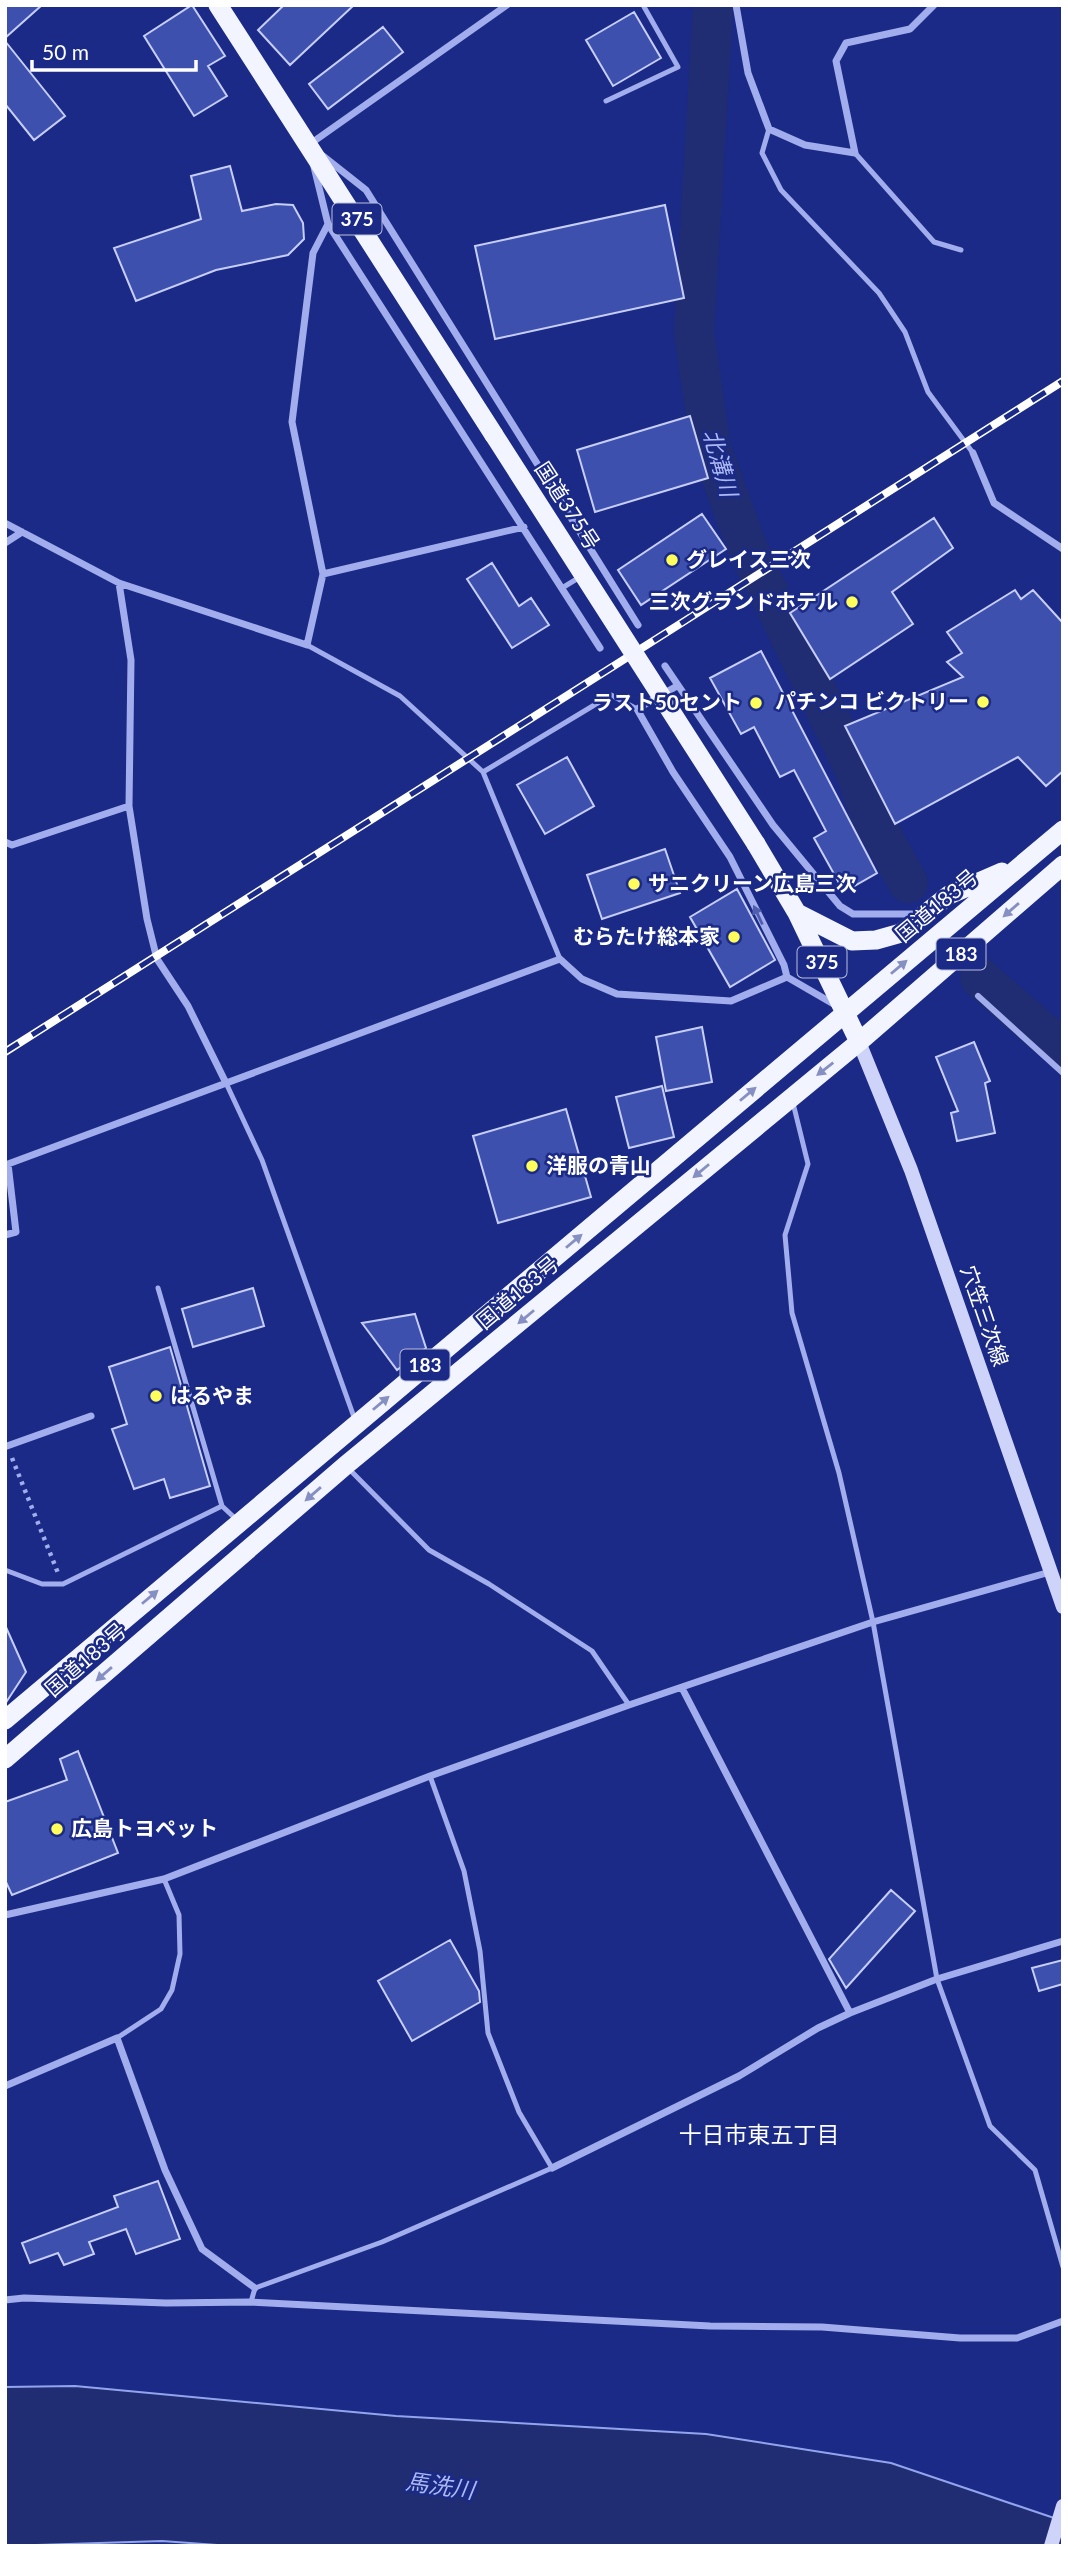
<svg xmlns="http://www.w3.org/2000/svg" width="1068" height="2551" font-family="Lato,'Noto Sans JP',sans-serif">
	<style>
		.water { fill: #202d72; stroke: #93a4ee; stroke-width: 2 }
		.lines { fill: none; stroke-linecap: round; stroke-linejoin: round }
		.river { stroke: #202d72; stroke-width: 40 }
		.building { fill: #3e50ad; stroke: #c6cef9; stroke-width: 2 }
		.path { stroke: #a1adec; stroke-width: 4.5; stroke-dasharray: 3.5 5; stroke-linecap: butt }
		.service { stroke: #a1adec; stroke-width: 5 }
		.pedestrian { stroke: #a1adec; stroke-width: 6 }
		.minor { stroke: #a1adec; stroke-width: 7 }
		.secondary { stroke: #cdd3f9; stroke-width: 14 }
		.trunk { stroke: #f2f4ff; stroke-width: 19 }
		.rail-casing { stroke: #fff; stroke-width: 8 }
		.rail { stroke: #1a2a86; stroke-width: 5; stroke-dasharray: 16; stroke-linecap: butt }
		.trunk-bridge { stroke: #f2f4ff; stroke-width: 19 }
		.oneway { fill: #868fc2 }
		.oneway2 { fill: #505eaf }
		.poi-dot { fill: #fefd5c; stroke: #1a2a86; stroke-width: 2.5 }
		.labels { text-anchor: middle; stroke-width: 5; stroke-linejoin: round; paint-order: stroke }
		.shield { fill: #1a2a86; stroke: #babfdb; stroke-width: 2 }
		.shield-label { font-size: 19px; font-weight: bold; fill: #fff }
		.street-label { font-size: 21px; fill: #fff; stroke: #1a2a86 }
		.poi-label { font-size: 21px; font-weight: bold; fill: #fff; stroke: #1a2a86; text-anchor: start }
		.water-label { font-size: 23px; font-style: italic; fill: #acb9f3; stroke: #1a2a86 }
		.neighbourhood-label { font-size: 23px; fill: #fff; stroke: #1a2a86 }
	</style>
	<rect width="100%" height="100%" fill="#1a2a86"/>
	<path class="water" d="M75,2386L396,2416L706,2434L891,2463L1063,2521V2546H231L162,2541L5,2546V2387Z"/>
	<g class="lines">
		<path class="river" d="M713,5L694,333L711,449L749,552L853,766L871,816L908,883
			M980,978L1063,1050"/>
	</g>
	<path class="building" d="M5,5H42L5,38Z
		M192,5L225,56L208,66L227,96L194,116L144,36Z
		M284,5H354L290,65L258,30Z
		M634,12L661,58L613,86L586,40Z
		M383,27L403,52L328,109L309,84Z
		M5,41L65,116L34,140L5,104Z
		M230,166L242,211L276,204L293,205L303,223L304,239L288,255L216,270L136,301L114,248L201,219L191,176Z
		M665,205L684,298L495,339L475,246Z
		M690,416L708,478L595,512L577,450Z
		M702,514L726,549L641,605L618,570Z
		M934,518L953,548L892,592L913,624L830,679L790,613Z
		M492,563L519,606L531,598L549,625L512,648L467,579Z
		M1015,590L1021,599L1033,590L1063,623V771L1046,786L1018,757L895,824L845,726L963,677L947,662L962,653L947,632Z
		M761,651L877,873L844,892L814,838L826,831L794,770L780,777L754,727L741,734L710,678Z
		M567,757L594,806L545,834L517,785Z
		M665,849L680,893L602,919L587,875Z
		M737,889L775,960L730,987L690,917Z
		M702,1027L712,1082L666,1091L656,1037Z
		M974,1042L990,1081L985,1083L995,1133L957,1141L951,1113L958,1111L936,1057Z
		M662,1086L674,1137L629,1148L616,1097Z
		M566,1109L591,1197L498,1223L473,1136Z
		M253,1288L264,1326L193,1347L182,1309Z
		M415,1314L426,1348L397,1370L362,1323Z
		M170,1347L210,1486L170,1498L164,1479L134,1489L112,1429L127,1424L109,1367Z
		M5,1625L26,1672L5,1704Z
		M78,1751L118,1853L12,1895L5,1880V1802L67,1780L60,1759Z
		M891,1890L915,1911L846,1988L829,1959Z
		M450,1940L479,1991L480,2002L412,2041L378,1981Z
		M1063,1960V1984L1039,1991L1032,1968Z
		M158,2181L180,2239L136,2254L126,2229L89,2242L94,2254L64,2265L58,2253L30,2263L22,2243L118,2207L114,2196Z"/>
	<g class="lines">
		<path class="path" d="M12,1458L58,1573"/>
		<path class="service" d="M606,101L678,67L643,5
			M769,129L762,153L781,190L879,293L905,332L928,392L973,453
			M855,153L934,242L961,250
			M562,588L580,577
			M307,645L400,696L483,772L560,959
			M483,772L611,695L637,709
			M226,1083L262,1160L355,1420
			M793,1103L808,1164L785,1235L792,1313L839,1473L873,1622L937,1979L990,2126L1035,2170L1063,2267
			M158,1288L222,1506
			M349,1469L429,1550L489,1584L592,1651L629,1705
			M5,1570L42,1584H63L222,1506L238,1521
			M117,2038L161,2009L172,1990L180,1954L179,1915L164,1879
			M251,2302L255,2288L382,2242L552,2168L519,2112L488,2033L480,1951L464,1871L430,1776"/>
		<path class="pedestrian" d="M978,996L1063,1073"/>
		<path class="minor" d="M736,5L748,73L769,129L805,145L855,153L836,61L846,43L910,29L934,5
			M310,144L507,5
			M323,156L366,190L638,625
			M314,167L328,224L600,648
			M328,224L313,253L292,422L323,574L524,527
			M973,453L994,503L1063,549
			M5,523L119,583L307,645L323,574
			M5,543L22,532
			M119,583L131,660L129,806
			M665,666L773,825L840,906L853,914H917
			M677,686L637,709L673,772L730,857L784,965L787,977L837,1006
			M5,842L12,845L129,806L147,919L157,959L188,1006L226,1083
			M5,1235L16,1232L8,1164L560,959L582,979L617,994L731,1001L787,977
			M7,1446L91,1416
			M682,1688L850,2013
			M5,1915L164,1879L430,1776L629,1705L873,1622L1050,1572
			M5,2086L117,2038L165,2170L202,2249L255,2288
			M552,2168L739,2076L818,2028L850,2013L937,1979L1063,1941
			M5,2300L24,2298L166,2303L251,2302L710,2326L822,2327L960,2338H1017L1063,2321"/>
		<path class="secondary" d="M859,1042L911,1170L1063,1607
			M1051,2546L1063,2506"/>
		<path class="trunk" d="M218,5L494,435
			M756,844L797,913L859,1042
			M797,913L852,941L876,940L901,933L949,895L1002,872
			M5,1720L1063,830
			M5,1759L346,1465L859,1042L1063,865"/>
		<defs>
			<path id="rail" d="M5,1052L1063,381"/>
		</defs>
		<use href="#rail" class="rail-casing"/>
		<use href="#rail" class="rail"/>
		<path class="trunk-bridge" d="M494,435L756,844"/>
	</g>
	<defs><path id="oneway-solid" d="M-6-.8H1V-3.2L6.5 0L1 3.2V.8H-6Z" transform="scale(1.75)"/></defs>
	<g class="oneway">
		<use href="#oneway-solid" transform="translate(1011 910) rotate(139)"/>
		<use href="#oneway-solid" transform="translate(899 967) rotate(-40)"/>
		<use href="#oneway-solid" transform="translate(825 1069) rotate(142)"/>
		<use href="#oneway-solid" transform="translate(748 1094) rotate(-40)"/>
		<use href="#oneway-solid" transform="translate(701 1171) rotate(140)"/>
		<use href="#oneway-solid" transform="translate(574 1241) rotate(-40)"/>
		<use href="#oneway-solid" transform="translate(526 1317) rotate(140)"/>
		<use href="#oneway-solid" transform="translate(381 1403) rotate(-40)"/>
		<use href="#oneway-solid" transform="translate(313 1494) rotate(139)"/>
		<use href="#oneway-solid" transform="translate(150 1597) rotate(-40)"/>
		<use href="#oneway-solid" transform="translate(104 1674) rotate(139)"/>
	</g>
	<use class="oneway2" href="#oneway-solid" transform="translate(758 915) rotate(-115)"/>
	<g class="poi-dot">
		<circle cx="672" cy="560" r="7"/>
		<circle cx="852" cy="602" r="7"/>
		<circle cx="983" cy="702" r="7"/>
		<circle cx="756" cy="703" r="7"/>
		<circle cx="634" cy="884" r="7"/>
		<circle cx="734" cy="937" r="7"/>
		<circle cx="532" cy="1166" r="7"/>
		<circle cx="156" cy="1396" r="7"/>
		<circle cx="57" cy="1829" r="7"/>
	</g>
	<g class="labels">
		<g class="shield">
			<rect x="332.5" y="203.5" width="49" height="31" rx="5"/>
			<rect x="936.5" y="938.5" width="49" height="31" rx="5"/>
			<rect x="797.5" y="946.5" width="49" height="31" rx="5"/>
			<rect x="400.5" y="1349.5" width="49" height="31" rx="5"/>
		</g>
		<g class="shield-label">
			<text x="357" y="226">375</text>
			<text x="961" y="961">183</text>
			<text x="822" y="969">375</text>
			<text x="425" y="1372">183</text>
		</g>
		<g class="street-label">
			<text transform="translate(567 506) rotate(57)" y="7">国道375号</text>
			<text transform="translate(937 906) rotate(-40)" y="7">国道183号</text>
			<text transform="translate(518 1293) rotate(-40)" y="7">国道183号</text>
			<text transform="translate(984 1316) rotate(71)" y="7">穴笠三次線</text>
			<text transform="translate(86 1660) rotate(-41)" y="7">国道183号</text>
		</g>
		<g class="poi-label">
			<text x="686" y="567">グレイス三次</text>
			<text x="838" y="609" text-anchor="end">三次グランドホテル</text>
			<text x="969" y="709" text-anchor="end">パチンコ ビクトリー</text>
			<text x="742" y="710" text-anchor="end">ラスト50セント</text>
			<text x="648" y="891">サニクリーン広島三次</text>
			<text x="720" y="944" text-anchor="end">むらたけ総本家</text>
			<text x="546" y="1173">洋服の青山</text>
			<text x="170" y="1403">はるやま</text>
			<text x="71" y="1836">広島トヨペット</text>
		</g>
		<g class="water-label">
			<text transform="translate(720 463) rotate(74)" y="8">北溝川</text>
			<text transform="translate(440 2486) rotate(8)" y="8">馬洗川</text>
		</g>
		<g class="neighbourhood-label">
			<text x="759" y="2143">十日市東五丁目</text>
		</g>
	</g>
	<rect width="1068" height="2551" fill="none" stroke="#ffffff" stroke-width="14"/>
	<path d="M32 60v10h164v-10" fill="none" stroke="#ffffff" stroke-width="3.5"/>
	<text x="42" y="60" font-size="21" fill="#ffffff" stroke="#1a2a86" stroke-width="5" paint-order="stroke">50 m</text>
</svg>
